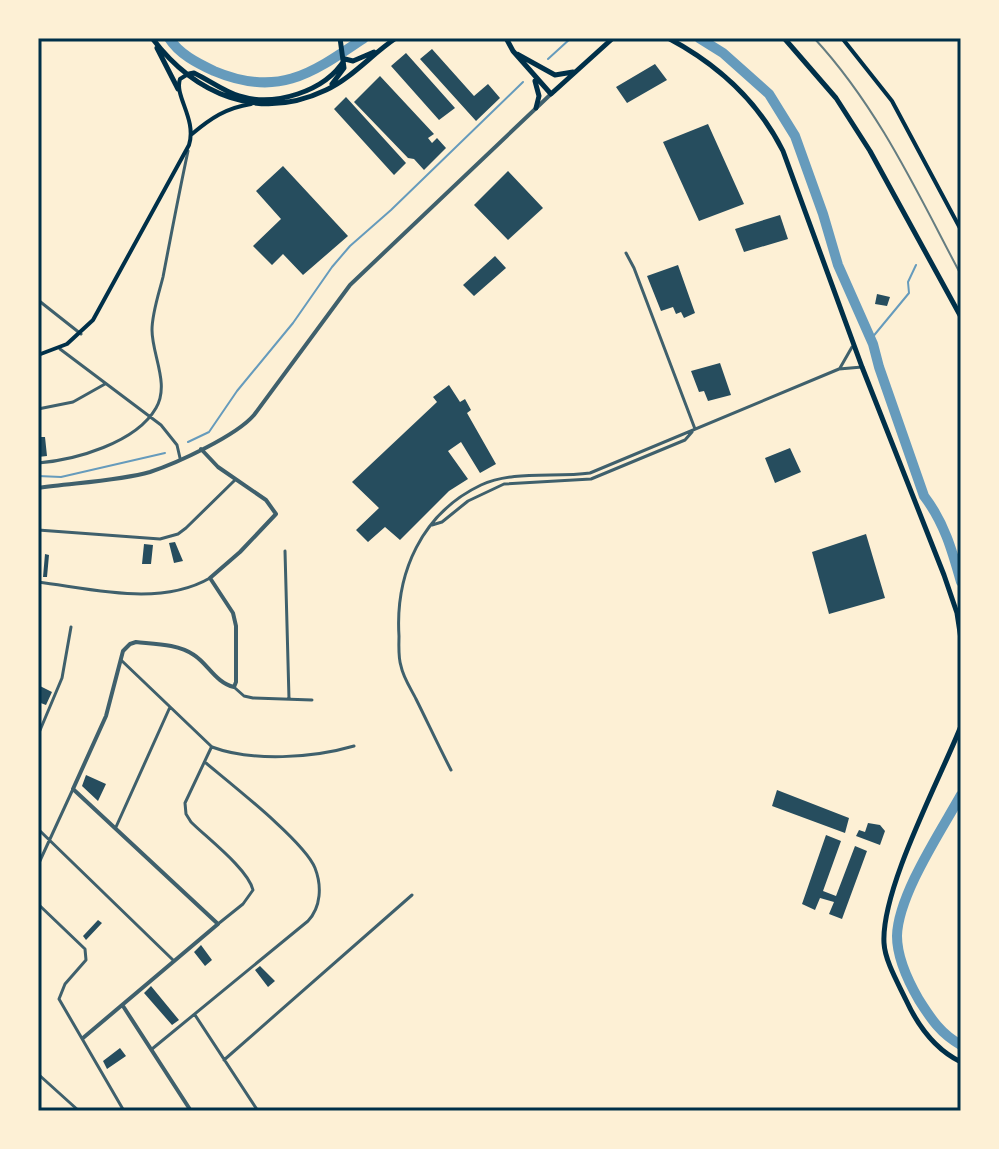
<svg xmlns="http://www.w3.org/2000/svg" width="999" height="1149" font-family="Helvetica,sans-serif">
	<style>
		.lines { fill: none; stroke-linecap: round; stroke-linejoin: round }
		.stream { stroke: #669bbc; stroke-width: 2 }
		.river { stroke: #669bbc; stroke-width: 10 }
		.building { fill: #264d5e }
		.minor { stroke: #3f606c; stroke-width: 3 }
		.tertiary { stroke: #3f606c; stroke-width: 4 }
		.secondary { stroke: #003049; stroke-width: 4 }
		.primary { stroke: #003049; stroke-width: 5 }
		.rail { stroke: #657d81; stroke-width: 2 }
		.neatline { fill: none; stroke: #003049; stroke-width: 3 }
	</style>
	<rect width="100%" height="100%" fill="#fdf0d5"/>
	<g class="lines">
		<path class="stream" d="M548,59L571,38
			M871,339L909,293L908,282L916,265
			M188,442L209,432L237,391L293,323L332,267L350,246L391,210L523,82
			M38,476L61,477L165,453"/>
		<path class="river" d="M169,38C179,54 197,63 214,71C278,98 311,74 364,38
			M699,38L723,53L769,94L795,136L823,214L838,265L873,344L879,367L924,496C944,522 952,550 961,582
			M961,795C941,831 898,895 897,936C897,958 908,981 919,1000C931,1019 941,1034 961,1045"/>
	</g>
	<path class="building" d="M432,49L474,96L488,84L500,98L476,121L420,59Z
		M406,53L455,108L439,120L391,66Z
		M655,64L667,80L627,103L616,87Z
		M380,76L434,134L428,138L432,143L437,138L446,148L424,170L414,159L408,158L354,102Z
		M346,97L406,163L394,175L334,109Z
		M708,124L744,204L699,221L663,142Z
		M283,166L348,236L303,275L283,254L272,265L253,246L281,219L256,191Z
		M508,171L543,208L508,240L474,205Z
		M780,215L788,239L744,252L735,229Z
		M495,256L506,268L474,296L463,285Z
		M678,265L695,313L684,318L681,312L676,314L673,307L661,311L647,276Z
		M877,294L890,297L887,306L875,304Z
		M720,363L731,395L708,401L704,391L699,392L691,371Z
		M449,385L460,402L465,399L471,410L467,413L496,464L480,473L461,442L448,451L468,479L449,491L400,540L385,527L368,542L356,530L379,508L352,482L437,402L433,397Z
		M38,437H45L47,456L38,457Z
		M790,448L801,472L775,483L765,458Z
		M866,534L885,598L829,614L812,552Z
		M175,542L183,561L174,563L169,543Z
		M144,544L153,545L151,564H142Z
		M45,554L49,555L47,577H43Z
		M38,685L52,692L46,705L38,702Z
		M86,775L106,784L98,801L82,786Z
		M777,790L849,818L845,833L772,806Z
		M868,823L880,825L885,831L880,845L856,836L859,830L865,832Z
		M826,835L841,841L823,891L836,896L855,846L867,851L842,919L829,914L834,902L820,898L815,910L802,904Z
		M98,920L102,923L86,940L83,936Z
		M201,945L212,960L205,966L194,952Z
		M260,966L275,981L268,987L255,970Z
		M151,986L179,1020L172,1025L144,993Z
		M120,1048L126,1056L107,1069L103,1061Z"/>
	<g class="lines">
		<path class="minor" d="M626,253L634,268L695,429
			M38,300L81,334
			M60,349L161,425L177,445L180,458
			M840,368L852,347
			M38,409L73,402L105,384
			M38,463C75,460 136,443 156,408C170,384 152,355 152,330C152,313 159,293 163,277C171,235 179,193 188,151
			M432,525L442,522L468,501L504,484L591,479L685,440L692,432
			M38,530L160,539L178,534L186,528L235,480
			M285,551L289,699
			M38,582C93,589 160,607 210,578
			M121,660L212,747C252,762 313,758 354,746
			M235,688L244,696L253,698L312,700
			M38,735L62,678L71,627
			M211,748L185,803L186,814L191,822C207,838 248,869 253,890L243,904L218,924
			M451,770C439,747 428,723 416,699C411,689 403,677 401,666C398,657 399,645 399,636C395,573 422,513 481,485C514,470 554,478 590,473L839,369L862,367
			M116,827L170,707
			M38,829L173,960
			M38,865L73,789
			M38,904L85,949L86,960L65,984L59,999L124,1111
			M195,1015L258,1111
			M152,1049L308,921C321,907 322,886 315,868C305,842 231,784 206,763
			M224,1060L412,895
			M38,1074L79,1111"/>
		<path class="tertiary" d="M38,488C71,483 119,481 150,472C177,463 236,436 254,415L350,285L551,94
			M123,1006L191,1111
			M83,1038L218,924L73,789L106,716L123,651L130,644L136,642C155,644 178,644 194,655C208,664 216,683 234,687L236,682V626L233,613L210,578L240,552L276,514L266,500L218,467L201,449"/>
		<path class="secondary" d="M842,38L892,101L961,230
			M192,134C211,118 226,108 251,104
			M38,355L67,344L93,320L189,145C197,119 174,96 180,79L188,74"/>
		<path class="primary" d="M152,38C195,95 259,122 326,90C352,78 372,54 396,38
			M506,38L513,51L551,94L613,38
			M668,38C717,64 758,101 783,151L862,367L944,575L957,613L961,639
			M784,38L836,98L870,151L961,317
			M157,48L178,89
			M517,54L555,75L573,72
			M345,59L353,61L374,52
			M189,74L194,73C209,80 223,91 239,96C274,107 325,92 345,59
			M535,81L539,96L536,108
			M332,84L344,68L340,38
			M961,726C940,779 881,889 884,943C885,961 898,983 906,1000C918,1026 934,1049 961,1062"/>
		<path class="rail" d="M814,38C878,107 917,192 961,275"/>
	</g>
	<rect width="999" height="1149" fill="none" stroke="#fdf0d5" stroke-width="80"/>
	<rect x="40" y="40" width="919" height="1069" class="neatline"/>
</svg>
